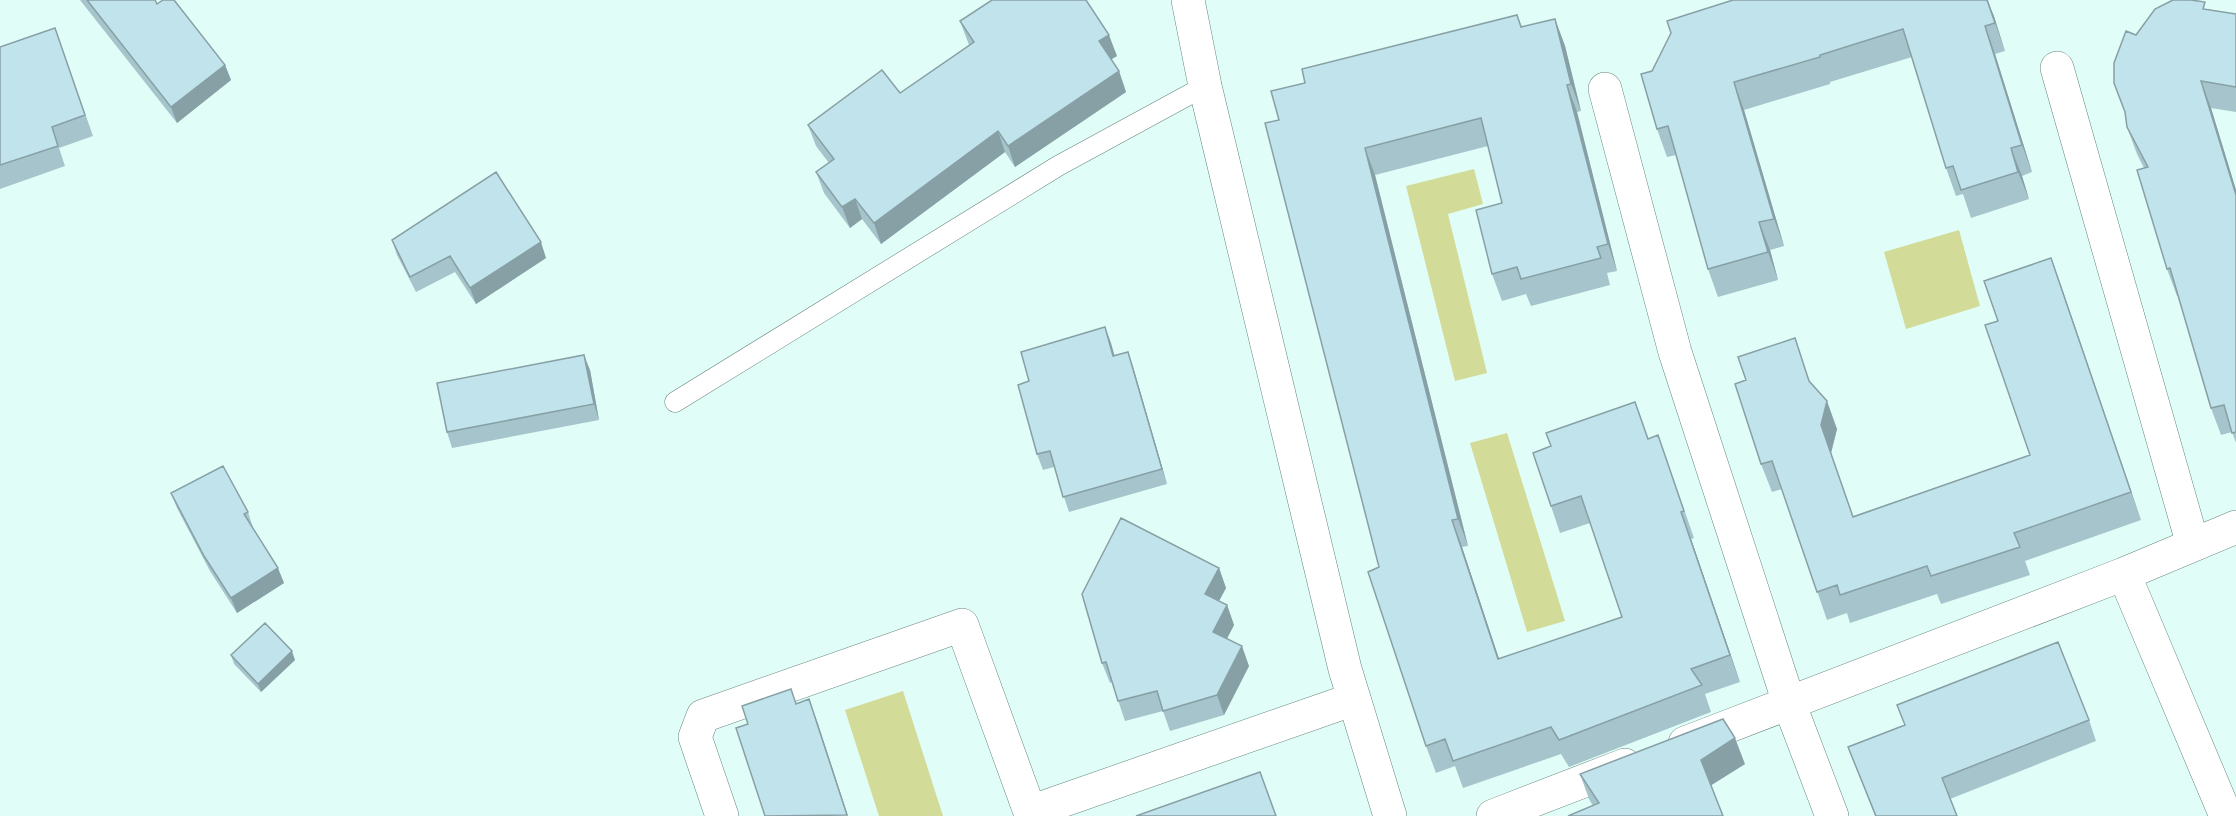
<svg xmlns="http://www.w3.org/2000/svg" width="2236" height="816" font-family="'Alegreya Sans',sans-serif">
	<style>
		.green { fill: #d3db98 }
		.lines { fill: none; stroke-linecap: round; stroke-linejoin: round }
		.lane-casing { stroke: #66877f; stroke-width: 21 }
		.street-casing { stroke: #66877f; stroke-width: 34 }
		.secondary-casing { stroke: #66877f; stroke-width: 34 }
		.lane { stroke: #fff; stroke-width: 20 }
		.street { stroke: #fff; stroke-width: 33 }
		.secondary { stroke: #fff; stroke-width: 33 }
		.wall { fill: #a6c4cb }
		.shaded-wall { fill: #87a0a5 }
		.building { fill: #c1e4ec; stroke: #87a0a5; stroke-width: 1.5 }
	</style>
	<rect width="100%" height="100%" fill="#e1fdf7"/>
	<path class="green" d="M1474,169L1483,204L1448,214L1487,373L1455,381L1406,186Z
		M1959,230L1980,306L1906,329L1884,252Z
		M1507,433L1565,621L1527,632L1470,443Z
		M903,691L943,816H879L845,710Z"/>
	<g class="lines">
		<defs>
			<path id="lane" d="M675,402L1058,166L1205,86"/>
			<path id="street" d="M2057,68L2193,545
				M1605,89L1675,352L1789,703L1832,816
				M2124,574L2236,527
				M1685,743L2124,574L2226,816
				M722,816L695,737L703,716L962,625L1030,812L1354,699
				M1493,816L1625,765"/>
			<path id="secondary" d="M1188,0L1205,86L1345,669L1390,816"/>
		</defs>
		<use href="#lane" class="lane-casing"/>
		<use href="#street" class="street-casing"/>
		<use href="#secondary" class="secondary-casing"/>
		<use href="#lane" class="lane"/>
		<use href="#street" class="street"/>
		<use href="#secondary" class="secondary"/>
	</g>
	<path class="wall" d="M80,0H155L157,4L225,65L231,80L177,123Z
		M1733,0H1988L2005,51L1995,54L2032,172L2022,176L2029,199L1971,218L1963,194L1956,196L1946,168L1912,57L1830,82V84L1744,110L1784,246L1770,250L1778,280L1718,297L1708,269L1676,155L1667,157L1657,129L1652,71Z
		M2207,9L2236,14V112L2211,108L2236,190V443L2232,432L2221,435L2211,408L2178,296H2177L2167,269L2144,168L2137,154L2127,127Z
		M1517,15L1522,27L1555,19L1565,46L1581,111L1577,112L1617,271L1607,273L1610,285L1531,306L1526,294L1502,301L1492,274L1502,203L1488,146L1375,175L1468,546L1462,547L1499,659L1622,617L1590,523L1560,533L1551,506L1648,439L1658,435L1694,538L1691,539L1740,682L1705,694L1711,712L1569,767L1561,754L1463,788L1455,766L1436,773L1426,746L1379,567L1279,120L1305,83Z
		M960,21L1117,56L1111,59L1119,71L1126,92L1015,167L1005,152L881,244L862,219L850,228L824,193L816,172L829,163L816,146L808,125L900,93L969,45Z
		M55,28L93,136L59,148L65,166L0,189V47Z
		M392,240L546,258L476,304L455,272L416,292L397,255Z
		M2061,286L2141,520L2025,561L2030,575L1941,604L1937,594L1850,623L1847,613L1827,620L1782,489L1772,492L1761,464L1811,382L1837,429L1831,453L1853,516L2030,455L1998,321Z
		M1105,327L1114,356L1128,352L1133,367L1167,484L1069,512L1054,467L1043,470L1037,454L1029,381Z
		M590,370L599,420L452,448L447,432Z
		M171,493L248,512L253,528L284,583L237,613L210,571L177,508Z
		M1219,568L1226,588L1219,601L1227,605L1234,625L1227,639L1249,666L1224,715L1170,731L1163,711L1125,721L1112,682L1110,683L1102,663Z
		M231,655L295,660L261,692L234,664Z
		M1897,705L2089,720L2096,741L1950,799L1957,816H1875L1848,747L1905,725Z
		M1745,764L1711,785L1593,806L1589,799L1580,774Z"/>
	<path class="shaded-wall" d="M1987,0L1994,16L2005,51L1995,23Z
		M1555,19L1565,46L1581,111L1571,84Z
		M1985,26L1995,54L2032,172L2022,145Z
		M1109,35L1117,56L1107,62L1099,41Z
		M225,65L231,80L177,123L171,107Z
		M1119,71L1126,92L1015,167L1008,146Z
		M2201,81L2211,108L2236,190V195Z
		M1734,82L1744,110L1784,246L1774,219Z
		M1567,85L1577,112L1617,271L1608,244Z
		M998,131L1005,152L881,244L874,223Z
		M1365,148L1375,175L1468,546L1458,519Z
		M2011,148L2022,176L2029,199L2018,172Z
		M855,199L862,219L850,228L842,207Z
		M1759,222L1770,250L1778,280L1768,252Z
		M541,242L546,258L476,304L470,288Z
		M2051,258L2061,286L2141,520L2131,492Z
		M1105,327L1111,343L1119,371L1113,356Z
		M1128,352L1133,367L1167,484L1162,469Z
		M584,355L590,370L599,420L594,404Z
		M1827,401L1837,429L1831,453L1821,425Z
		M1681,512L1691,539L1740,682L1730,655Z
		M1452,520L1462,547L1508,686L1498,659Z
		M278,568L284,583L237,613L231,598Z
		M1219,568L1226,588L1212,614L1205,594Z
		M1227,605L1234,625L1220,651L1213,632Z
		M1242,646L1249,666L1224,715L1217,695Z
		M292,651L295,660L261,692L258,684Z
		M809,699L818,724L848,816L847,815Z
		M1735,738L1745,764L1710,786L1701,760Z"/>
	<path class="building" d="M87,0H155L157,4L163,0H174L225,65L171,107Z
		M992,0H1086L1109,35L1099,41L1119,71L1008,146L998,131L874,223L855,199L842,207L816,172L834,159L808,125L882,70L900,93L974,42L960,21Z
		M1733,0H1987L1995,23L1985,26L2022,145L2011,148L2018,172L1961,190L1953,166L1946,168L1903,29L1820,55V57L1734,82L1774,219L1759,222L1768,252L1708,269L1668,126L1657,129L1641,74L1652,71L1671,33L1667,21Z
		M2173,0H2191L2205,2L2203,9L2236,14V87L2201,81L2236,195V432L2232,433L2224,405L2211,408L2170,268L2167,269L2137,170L2148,167L2127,127L2125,112L2114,83V63L2126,31L2136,35L2155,9Z
		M1517,15L1521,27L1555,19L1571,84L1567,85L1608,244L1597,247L1601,258L1521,279L1517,267L1492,274L1476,210L1502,203L1481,118L1365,148L1458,519L1452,520L1498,659L1622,617L1581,496L1551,506L1533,453L1551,446L1546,433L1635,402L1648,439L1658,435L1684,511L1681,512L1730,655L1691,669L1702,685L1559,740L1551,727L1453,761L1445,739L1426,746L1368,572L1379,567L1265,123L1279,120L1271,91L1305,83L1302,69Z
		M55,28L85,115L52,127L58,146L0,165V47Z
		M496,172L541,242L470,288L450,256L410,277L392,240Z
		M2051,258L2131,492L2014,533L2020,547L1931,576L1927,566L1840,595L1837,585L1817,592L1772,461L1761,464L1735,384L1746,380L1738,357L1795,338L1809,381L1827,401L1821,425L1853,517L2030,455L1985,325L1998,321L1984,281Z
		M1105,327L1113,356L1128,352L1162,469L1063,497L1050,451L1037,454L1018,385L1029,381L1021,352Z
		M584,355L594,404L447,432L437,383Z
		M223,466L248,512L244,514L278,568L231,598L204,556L171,493Z
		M1121,518L1219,568L1205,594L1227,605L1213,632L1242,646L1217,695L1163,711L1157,691L1118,701L1106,662L1102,663L1082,594Z
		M265,623L292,651L258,684L231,655Z
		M2058,642L2089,720L1942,778L1957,816H1876L1848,747L1905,725L1897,705Z
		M791,689L796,704L809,699L847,815L765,816L736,728L748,724L742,706Z
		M1723,719L1735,738L1701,760L1723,816H1568L1599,803L1580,774Z
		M1260,772L1276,816H1136Z"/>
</svg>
